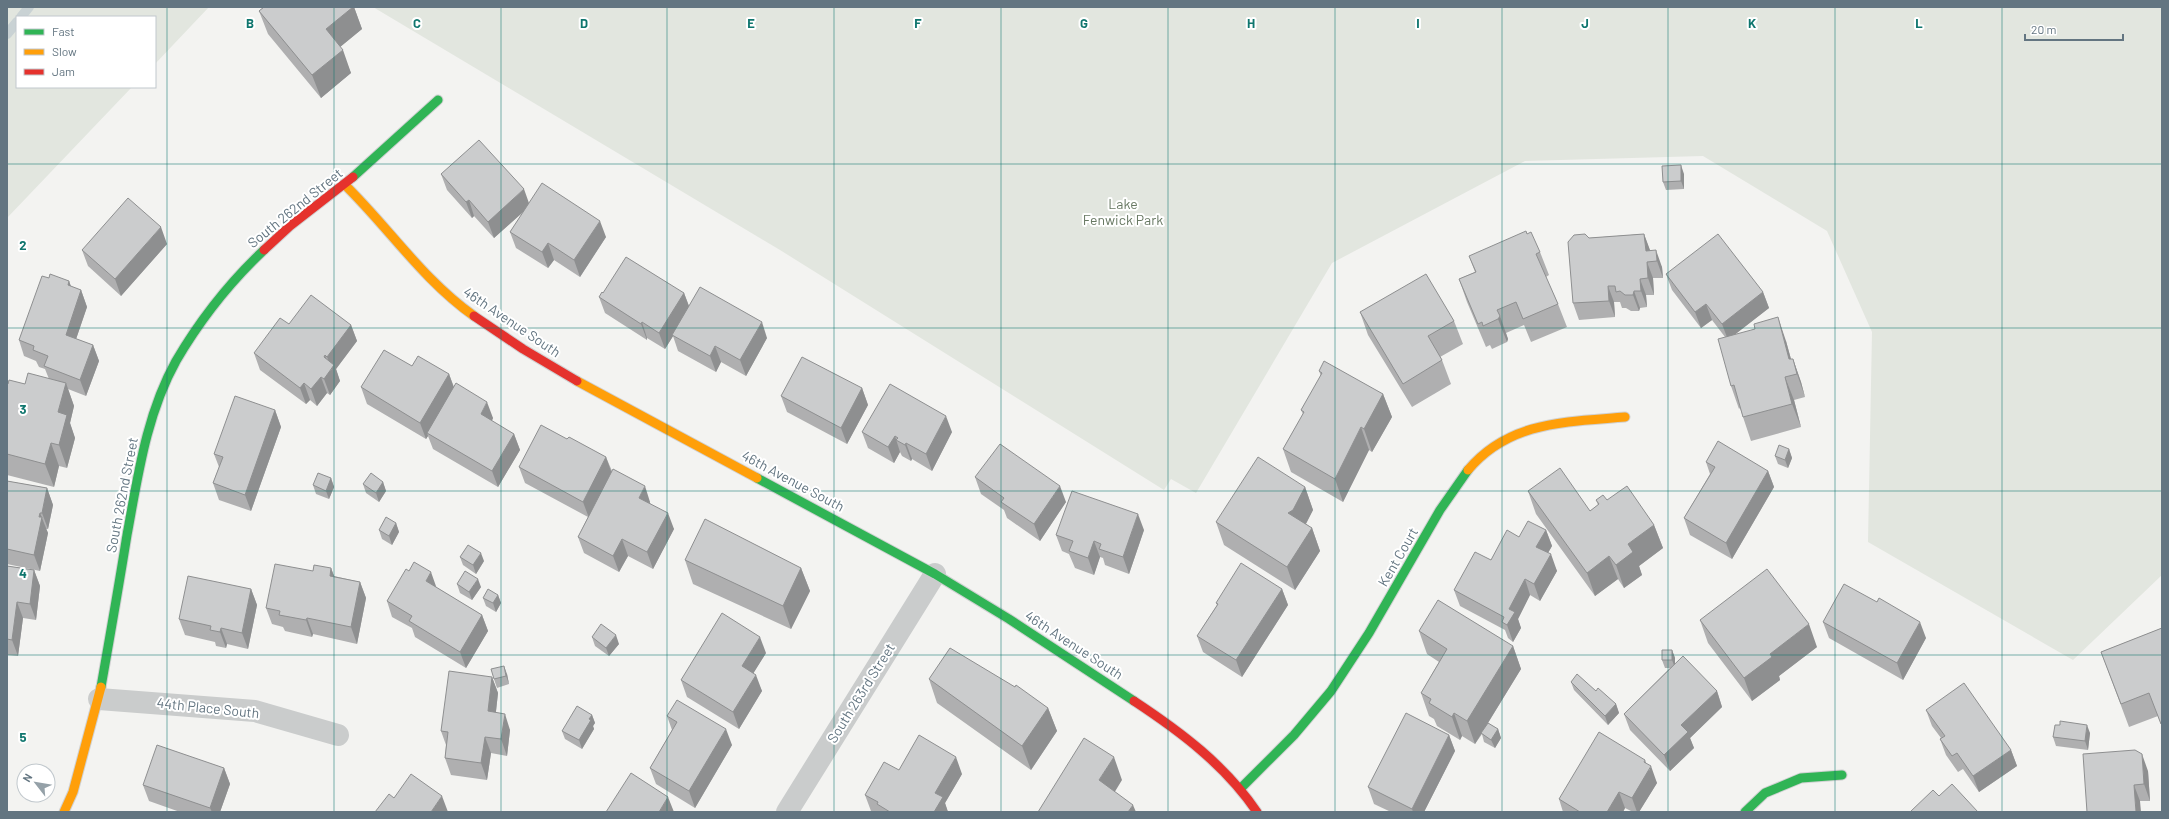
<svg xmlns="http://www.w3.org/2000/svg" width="2169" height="819" font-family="Barlow,sans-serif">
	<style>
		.green { fill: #e2e6df }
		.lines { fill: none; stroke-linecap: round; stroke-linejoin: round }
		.stream { stroke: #c9d2d4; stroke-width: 10 }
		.fast-casing { stroke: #d0d1d2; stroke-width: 11 }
		.slow-casing { stroke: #d0d1d2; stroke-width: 11 }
		.jam-casing { stroke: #d0d1d2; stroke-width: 11 }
		.street { stroke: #cacccc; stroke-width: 22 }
		.fast { stroke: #30b455; stroke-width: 9 }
		.slow { stroke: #ff9f0a; stroke-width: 9 }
		.jam { stroke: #e5322d; stroke-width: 9 }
		.wall { fill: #afafb0 }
		.shaded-wall { fill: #8e8f90 }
		.building { fill: #cbcccd; stroke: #8e8f90 }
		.grid { fill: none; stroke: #0f766e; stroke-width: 1; stroke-opacity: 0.55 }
		.labels { text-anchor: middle; stroke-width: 4; stroke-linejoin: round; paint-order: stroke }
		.park-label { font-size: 14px; fill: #677862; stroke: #fff }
		.street-label { font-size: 14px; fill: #637581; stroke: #fff }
		.grid-label { font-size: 13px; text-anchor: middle; font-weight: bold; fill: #0f766e; stroke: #fff; stroke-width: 4; stroke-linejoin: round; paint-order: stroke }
	</style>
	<rect width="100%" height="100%" fill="#f3f3f1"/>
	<path class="green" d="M7,7H209L155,64V17H17V87H132L7,218Z
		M373,7H2162V575L2073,660L1868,542L1872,332L1827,231L1703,156L1525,161L1332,263L1196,493L1171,479L1164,490L780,250Z"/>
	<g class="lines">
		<path class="stream" d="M21,17L29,7
			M7,34L17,22"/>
		<defs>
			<path id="fast" d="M353,177L438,100
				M757,478L935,574L1009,619L1134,701
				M101,687C110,636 119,585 127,535C138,476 146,415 176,361C200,320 229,283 264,250
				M1241,788L1294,735L1331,691L1369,633L1440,510L1468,470
				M1745,812L1765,793L1801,778L1842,775"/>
			<path id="slow" d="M345,185C389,228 423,280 474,316
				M577,381L757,478
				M1468,470C1509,421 1566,422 1625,417
				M64,812L73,792L101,687"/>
			<path id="jam" d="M264,250L290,226L353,177
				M474,316L523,349L577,381
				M1134,701C1181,732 1225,765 1257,812"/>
		</defs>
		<use href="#fast" class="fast-casing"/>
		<use href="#slow" class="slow-casing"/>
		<use href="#jam" class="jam-casing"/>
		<path class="street" d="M99,699L255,711L338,735
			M787,812L935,574"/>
		<use href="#fast" class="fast"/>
		<use href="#slow" class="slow"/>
		<use href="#jam" class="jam"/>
	</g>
	<path class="wall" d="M264,7H354L362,29L340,47L351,73L321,98L268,34L259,11Z
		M441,174L529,204L606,237L580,277L554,260L548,268L516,248L510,232L524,211L494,238L474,216L472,218L447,190Z
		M1684,174V189L1666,190L1663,182Z
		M1644,234L1650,251L1662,267L1663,278H1653L1654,295H1646L1647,307L1640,308L1639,311H1631L1626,308H1622L1620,302H1614L1615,317L1579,320L1573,303L1589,238Z
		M167,244L121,296L88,266L82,250Z
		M1540,252L1549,275L1546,277L1558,304L1567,327L1531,342L1524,325L1506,333L1508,339L1507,342L1492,349L1490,345L1486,347L1467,302L1459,279L1475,272L1469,256Z
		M1666,274L1763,292L1769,308L1735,334L1786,341L1791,359H1793L1801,382L1805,397L1794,400L1801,427L1751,441L1740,408L1739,409L1731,386L1725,337L1712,320L1701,328L1672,290Z
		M49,278L69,281L71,287L81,290L87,307L76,339L93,345L99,361L86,396L68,389L74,406L70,423L75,438L67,468L59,466L54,487L7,475V383L25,384L49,379L45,369L39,367L36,361L24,356L19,340Z
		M603,293H684L689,306L767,338L746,376L721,362L716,372L678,351L673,336L665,349L647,338V340L605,313L599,297Z
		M1360,312L1454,321L1463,344L1440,357L1442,360L1451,384L1412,407L1368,335Z
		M289,324L351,325L357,341L336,369L340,381L330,395L327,393L317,406L310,400L306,404L260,370L254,353Z
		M412,366L449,374L454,387L493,418L492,421L514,434L520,450L498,487L433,449L428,436L426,439L367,404L361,387Z
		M1319,371L1383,394L1392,417L1372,452L1369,450L1343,502L1291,472L1283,449L1303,414L1301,410L1321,376Z
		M862,388L868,405L847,444L787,412L781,396Z
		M275,410L281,427L251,511L219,500L213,483L219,467L214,454Z
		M862,432H952L932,471L912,459L911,461L902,456L900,452L894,463L868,448Z
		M567,439L606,457L612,471L650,502V503L674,529L653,569L628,556L619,572L584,553L578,537L588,517L525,483L519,467Z
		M1789,449L1792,458L1788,468L1778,464L1775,456Z
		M1706,462L1768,471L1774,487L1732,559L1690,535L1684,518L1710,474Z
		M975,477L1066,502L1040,541L1007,518L1004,510L981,494Z
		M331,478L334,487L329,499L316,494L313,485Z
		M7,481L47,488L53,505L48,529H46L48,533L40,571L7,564Z
		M383,482L386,491L379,502L366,493L363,484Z
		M1305,487L1313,510L1306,524L1312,528L1320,551L1295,590L1224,545L1216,522Z
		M1528,491L1590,511L1598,505L1596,500H1607L1654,525L1663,548L1639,566L1642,575L1624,588L1618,579L1595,596L1536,514Z
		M396,523L399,532L392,545L382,539L379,530Z
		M1144,530L1129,574L1105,565L1103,558L1100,557L1094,575L1075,568L1069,554L1062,551L1056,535Z
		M1546,530L1552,546L1548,553L1557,571L1540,601L1530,595L1518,619L1521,628L1513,642L1508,638L1505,630L1460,606L1454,590L1519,537Z
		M460,557L484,561L476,574L463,565Z
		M685,560L801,568L810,591L791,629L693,584Z
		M7,566L34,570L40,586L36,620L23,618L18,656L7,655Z
		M331,568L334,576L360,582L366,598L357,644L313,634L312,637L285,631L283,627L272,624L266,608L313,571Z
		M457,584L481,587L472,600L460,593Z
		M437,588L482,615L488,631L466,668L415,637L412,628L392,617L387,601Z
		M251,589L257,605L248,649L227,644L226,648L216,646L215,642L185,635L179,619Z
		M1282,589L1288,605L1242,677L1203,652L1197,636L1217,605L1216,603Z
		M498,595L501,603L496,612L486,606L483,598Z
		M1877,602L1926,638L1903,680L1829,638L1823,622Z
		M1700,620L1817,647L1779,676L1780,680L1752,701L1708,643Z
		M2162,628V727L2158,716L2129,727L2101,652Z
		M1419,631L1513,646L1521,669L1488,723L1498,729L1501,738L1495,748L1484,742L1482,734L1475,744L1462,736L1460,740L1437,726L1434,719L1429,716L1421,693L1439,662L1427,654Z
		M592,637L619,644L609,656L595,646Z
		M1672,650L1675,658V664L1717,691L1722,707L1690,738L1694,748L1670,771L1630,730L1624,714L1670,668H1665L1662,660Z
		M766,653L753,673L762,691L739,729L687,697L681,680Z
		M507,674L509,684L497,688L494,679Z
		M492,677L498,693L496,712L510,730L507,756L491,753L487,780L451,775L445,758L446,745L441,731Z
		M929,679L1015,687L1048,708L1057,731L1031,770L937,703Z
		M1571,682L1616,704L1619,713L1608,725L1574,690Z
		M1926,710L2011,750L2017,766L1979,792L1963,769L1958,772L1946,755L1940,739L1941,738L1932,726Z
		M592,715L595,723L593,726L594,729L582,749L565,739L562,731Z
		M667,716L732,745L695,808L656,784L650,768L672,730Z
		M2060,725L2090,733L2088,750L2056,746L2053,737Z
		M1449,735L1455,751L1424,812H1391L1374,804L1368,787Z
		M1646,763L1657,783L1639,812H1633L1625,808L1623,812H1563L1559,799Z
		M224,768L230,784L220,812H180L149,801L143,785Z
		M899,770L962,774L945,803L948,812H872L871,811L865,795Z
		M2148,771L2150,801H2140L2087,812Z"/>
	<path class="shaded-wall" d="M353,7H354L362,29L334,52L326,29Z
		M343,50L351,73L321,98L312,75Z
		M1681,165L1684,174V189L1681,181Z
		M524,189L530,206L494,238L488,222Z
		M469,200L474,216L472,218L466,202Z
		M600,221L606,237L580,277L574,260Z
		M161,227L167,244L121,296L115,279Z
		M1644,234L1650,250L1651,262L1646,251Z
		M548,243L554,260L548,268L542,252Z
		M1656,250L1662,267L1663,278L1657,261Z
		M1647,262L1653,278L1654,295L1648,278Z
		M1640,279L1646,295L1647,307L1641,291Z
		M69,281L75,297L68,285Z
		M1608,286L1614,302L1615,317L1609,301Z
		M81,290L87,307L72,351L66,335Z
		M1634,291L1640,308L1639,311L1633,295Z
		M1763,292L1769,308L1728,340L1722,324Z
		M684,293L690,309L665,349L659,333Z
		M1706,304L1712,320L1701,328L1695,312Z
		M1500,316L1508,339L1507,342L1498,319Z
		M1778,317L1786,341L1795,374L1789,359Z
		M642,322L647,338V340L641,324Z
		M762,322L767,338L746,376L740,360Z
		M351,325L357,341L336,369L340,381L330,395L324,379V357L325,355L330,371L332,369L327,357Z
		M93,345L99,361L86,396L80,380Z
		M715,346L721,362L716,372L710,356Z
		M1793,359L1801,382L1805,397L1797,374Z
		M449,374L455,391L427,433L428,436L426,439L420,423Z
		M321,377L327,393L317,406L311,389Z
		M1785,377L1794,400L1801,427L1792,404Z
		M66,383L74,406L70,423L75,438L67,468L59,445L58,412Z
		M304,383L310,400L306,404L300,388Z
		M862,388L868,405L847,444L841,428Z
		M1383,394L1392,417L1372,452L1364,429Z
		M487,402L493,418L487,430L481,414Z
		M275,410L281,427L251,511L245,495Z
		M946,416L952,432L932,471L926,454Z
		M1361,427L1369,450L1343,502L1335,479Z
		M514,434L520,450L498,487L492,471Z
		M895,436L900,452L894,463L888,447Z
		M51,443L59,466L54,487L45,464Z
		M906,443L912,459L911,461L905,445Z
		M1789,449L1792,458L1788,468L1785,460Z
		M606,457L612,474L589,518L583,502Z
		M1768,471L1774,487L1732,559L1726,543Z
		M331,478L334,487L329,499L326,491Z
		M383,482L386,491L379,502L376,493Z
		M645,486L650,502L645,514L639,498Z
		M1060,486L1066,502L1040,541L1034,524Z
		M1305,487L1313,510L1301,533L1288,513Z
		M47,488L53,505L48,529L42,513Z
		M40,513L48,533L40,571L34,555Z
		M668,513L674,529L653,569L647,552Z
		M1138,514L1144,530L1129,574L1123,557Z
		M396,523L399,532L392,545L389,536Z
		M1654,525L1663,548L1639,566L1642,575L1624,588L1616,565L1628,544Z
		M1312,528L1320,551L1295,590L1287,567Z
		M1546,530L1552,546L1542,563L1536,547Z
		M622,539L628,556L619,572L613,556Z
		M1094,541L1100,557L1094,575L1088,558Z
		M481,553L484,561L476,574L473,565Z
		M1551,554L1557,571L1540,601L1534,584Z
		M1609,556L1618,579L1595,596L1587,573Z
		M331,568L337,584L330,576Z
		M801,568L810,591L791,629L783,606Z
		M34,570L40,586L36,620L30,604Z
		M431,572L437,589L426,581Z
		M478,579L481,587L472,600L469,592Z
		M1525,579L1530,595L1518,619L1521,628L1513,642L1507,625L1509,609Z
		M360,582L366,598L357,644L351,627Z
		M251,589L257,605L248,649L242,633Z
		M1282,589L1288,605L1242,677L1236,660Z
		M498,595L501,603L496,612L493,603Z
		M17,602L23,618L18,656L12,640Z
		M482,615L488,631L466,668L460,652Z
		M307,618L313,634L312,637L306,620Z
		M1920,622L1926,638L1903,680L1897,663Z
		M1809,624L1817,647L1779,676L1780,680L1752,701L1744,678L1770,654Z
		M221,628L227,644L226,648L220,632Z
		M616,635L619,644L609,656L606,648Z
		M760,637L766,653L748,682L742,666Z
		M1513,646L1521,669L1475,744L1467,721Z
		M1672,650L1675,658V668L1672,660Z
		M504,666L507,674L509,684L506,676Z
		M756,675L762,691L739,729L733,712Z
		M492,677L498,693L494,728L488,711Z
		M1717,691L1722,707L1690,738L1694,748L1670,771L1664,755L1681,725Z
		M1616,704L1619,713L1608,725L1605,716Z
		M1048,708L1057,731L1031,770L1022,746Z
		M1454,713L1462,736L1460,740L1452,717Z
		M505,714L510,730L507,756L501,739Z
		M592,715L595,723L593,726L594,729L582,749L579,740L589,719Z
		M2087,725L2090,733L2088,750L2085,741Z
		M726,729L732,745L695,808L689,791Z
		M1498,729L1501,738L1495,748L1491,740Z
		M1449,735L1455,751L1424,812H1413L1412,809Z
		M485,737L491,753L487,780L481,763Z
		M2011,750L2017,766L1979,792L1973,776Z
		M2142,754L2148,771L2150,801L2144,784Z
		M956,757L962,774L945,803L948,812H934L935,793Z
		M1114,757L1122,780L1108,803L1099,780Z
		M1645,760L1649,771L1651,766L1657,783L1639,812H1637L1632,798Z
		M224,768L230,784L220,812H212L210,808Z
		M2134,785L2140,801L2141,812H2136Z
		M1619,792L1625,808L1623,812H1607Z
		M442,796L448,812H431Z
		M668,797L674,812H659Z
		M1133,805L1136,812H1128Z"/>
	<path class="building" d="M264,7H353L326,29L343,50L312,75L259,11Z
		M479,140L524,189L488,222L469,200L466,202L441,174Z
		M1681,165V181L1663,182L1662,166Z
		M542,183L600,221L574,260L548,243L542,252L510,232Z
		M128,198L161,227L115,279L82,250Z
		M1526,231L1527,234L1531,232L1540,252L1536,254L1558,304L1523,319L1516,302L1497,310L1500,316L1498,319L1483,326L1482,322L1478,324L1459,279L1476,272L1469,256Z
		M1585,234L1589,238L1644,234L1646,251L1656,250L1657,261L1647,262L1648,278L1640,279L1641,291H1634L1633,295H1625L1620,291L1616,292L1615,286H1608L1609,301L1573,303L1568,242L1574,235Z
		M1718,234L1763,292L1722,324L1706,304L1695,312L1666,274Z
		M626,257L684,293L659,333L642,322L641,324L599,297L602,292L603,293Z
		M50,274L69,281L68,285L81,290L66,335L93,345L80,380L44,366L48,356L33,350L34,346L19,340L42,276L49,278Z
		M1426,274L1454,321L1428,336L1442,360L1403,384L1360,312Z
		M700,287L762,322L740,360L715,346L710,356L672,335Z
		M311,295L351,325L327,357L325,355L324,357L334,365L324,379L321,377L311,389L304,383L300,388L254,353L280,318L289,324Z
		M1778,317L1789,359H1793L1797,374L1785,377L1792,404L1743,417L1734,385L1731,386L1718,339L1755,329L1754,324Z
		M384,350L412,366L418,356L449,374L420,423L361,387Z
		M802,357L862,388L841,428L781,396Z
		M1324,361L1383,394L1364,429L1361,427L1335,479L1283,449L1304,412L1301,410L1322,373L1319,371Z
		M28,373L66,383L58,412L67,415L59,445L51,443L45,464L7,454V383L8,384L9,380L25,384Z
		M456,383L487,402L481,414L514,434L492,471L427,433Z
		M890,384L946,416L926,454L906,443L905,445L896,440L898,438L895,436L888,447L862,432Z
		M235,396L275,410L245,495L213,483L223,457L214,454Z
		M541,425L567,439L569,437L606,457L583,502L519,467Z
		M1718,441L1768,471L1726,543L1684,518L1715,467L1706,462Z
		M1000,444L1060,486L1034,524L1001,502L1004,498L975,477Z
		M1779,445L1789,449L1785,460L1775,456Z
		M1258,457L1305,487L1293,510L1288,513L1312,528L1287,567L1216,522Z
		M1560,468L1590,511L1599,504L1596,500L1603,495L1607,500L1627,486L1654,525L1628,544L1633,552L1616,565L1609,556L1587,573L1528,491Z
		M613,469L645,486L639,498L668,513L647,552L622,539L613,556L578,537Z
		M318,473L331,478L326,491L313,485Z
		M371,473L383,482L376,493L363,484Z
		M7,481L47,488L42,513H40L39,517H42L34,555L7,549Z
		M1072,491L1138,514L1123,557L1099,549L1101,544L1094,541L1088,558L1069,551L1073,541L1056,535Z
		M386,517L396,523L389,536L379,530Z
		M705,519L801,568L783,606L685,560Z
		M1528,521L1546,530L1536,547L1551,554L1534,584L1525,579L1509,609L1515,612L1507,625L1502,622L1504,617L1454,590L1475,552L1491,560L1507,530L1519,537Z
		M468,545L481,553L473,565L460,557Z
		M414,562L431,572L426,581L482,615L460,652L409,621L412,616L387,601L406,569L409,571Z
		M1241,563L1282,589L1236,660L1197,636L1218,604L1216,603Z
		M275,564L313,571L314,565L331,568L330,576L360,582L351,627L307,618L306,620L279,615L280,611L266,608Z
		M7,566L34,570L30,604L17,602L12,640L7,639Z
		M1767,569L1809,624L1770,654L1772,657L1744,678L1700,620Z
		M465,571L478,579L469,592L457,584Z
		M188,576L251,589L242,633L221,628L220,632L210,630L211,626L179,619Z
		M1844,584L1877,602L1879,598L1920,622L1897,663L1823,622Z
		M488,589L498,595L493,603L483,598Z
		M1438,600L1513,646L1467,721L1454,713L1452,717L1429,703L1431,699L1421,693L1447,649L1419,631Z
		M722,613L760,637L742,666L756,675L733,712L681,680Z
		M601,624L616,635L606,648L592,637Z
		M2162,628V724H2161L2149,693L2121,704L2101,652Z
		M950,648L1015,687L1016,685L1048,708L1022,746L929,679Z
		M1662,650H1672V660H1662Z
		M1683,656L1717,691L1681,725L1688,732L1664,755L1624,714Z
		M504,666L506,676L494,679L491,669Z
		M449,671L492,677L488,711L505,714L501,739L485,737L481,763L445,758L448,732L441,731Z
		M1577,674L1596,691L1598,688L1616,704L1605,716L1571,682Z
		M1964,683L2011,750L1973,776L1957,753L1952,756L1940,739L1945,736L1926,710Z
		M677,700L726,729L689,791L650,768L677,722L667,716Z
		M577,706L592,715L589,719L591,720L579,740L562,731Z
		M1406,713L1449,735L1412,809L1368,787Z
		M2060,721L2087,725L2085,741L2053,737L2055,725H2060Z
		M1488,723L1498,729L1491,740L1481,733Z
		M1599,732L1645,760L1644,762L1651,766L1632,798L1619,792L1607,812H1580L1559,799Z
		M919,735L956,757L935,793L943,797L934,812H890L877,804L878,802L865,795L884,762L899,770Z
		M1084,738L1114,757L1099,780L1133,805L1128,812H1038Z
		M157,745L224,768L210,808L143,785Z
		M2135,750L2142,754L2144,784L2134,785L2136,812H2087L2083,754Z
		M631,773L668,797L659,812H606Z
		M411,774L442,796L431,812H375L389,794L394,798Z
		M1952,784L1978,812H1910L1933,790L1939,796Z"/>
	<path class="grid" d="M167,7V812M334,7V812M501,7V812M667,7V812M834,7V812M1001,7V812M1168,7V812M1335,7V812M1502,7V812M1668,7V812M1835,7V812M2002,7V812M7,164H2162M7,328H2162M7,491H2162M7,655H2162"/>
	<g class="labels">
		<g class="park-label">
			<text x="1123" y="209">Lake<tspan x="1123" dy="16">Fenwick Park</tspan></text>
		</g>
		<g class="street-label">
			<text transform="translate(295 208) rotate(-39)" y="5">South 262nd Street</text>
			<text transform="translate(512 322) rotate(34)" y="5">46th Avenue South</text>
			<text transform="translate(793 481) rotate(28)" y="5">46th Avenue South</text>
			<text transform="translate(122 495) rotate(-79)" y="5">South 262nd Street</text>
			<text transform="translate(1398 557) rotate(-60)" y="5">Kent Court</text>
			<text transform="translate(1074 645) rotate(33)" y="5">46th Avenue South</text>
			<text transform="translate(861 693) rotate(-58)" y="5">South 263rd Street</text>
			<text transform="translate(208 708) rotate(6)" y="5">44th Place South</text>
		</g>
	</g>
	<g class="grid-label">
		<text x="250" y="28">B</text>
		<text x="417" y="28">C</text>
		<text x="584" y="28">D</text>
		<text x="751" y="28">E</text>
		<text x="918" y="28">F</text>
		<text x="1084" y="28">G</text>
		<text x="1251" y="28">H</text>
		<text x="1418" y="28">I</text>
		<text x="1585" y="28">J</text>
		<text x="1752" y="28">K</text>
		<text x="1919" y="28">L</text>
		<text x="23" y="250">2</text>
		<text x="23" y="414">3</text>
		<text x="23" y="578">4</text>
		<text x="23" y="742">5</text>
	</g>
	<rect width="2169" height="819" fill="none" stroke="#637581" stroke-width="16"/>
	<rect x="16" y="16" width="140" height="72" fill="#ffffff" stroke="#c1c8cd"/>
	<rect x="24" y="29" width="20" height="6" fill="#30b455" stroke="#c1c8cd"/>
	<text x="52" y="36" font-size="12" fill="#637581">Fast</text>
	<rect x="24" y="49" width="20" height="6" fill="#ff9f0a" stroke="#c1c8cd"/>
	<text x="52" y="56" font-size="12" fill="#637581">Slow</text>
	<rect x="24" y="69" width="20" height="6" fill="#e5322d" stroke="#c1c8cd"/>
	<text x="52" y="76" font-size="12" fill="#637581">Jam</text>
	<g transform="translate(36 783) rotate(301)"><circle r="19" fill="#ffffff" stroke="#c1c8cd"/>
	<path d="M0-3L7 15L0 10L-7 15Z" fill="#95a1a8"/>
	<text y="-6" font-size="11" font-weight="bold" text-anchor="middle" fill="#637581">N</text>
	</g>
	<path d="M2025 34v6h98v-6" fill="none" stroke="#637581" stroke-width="2"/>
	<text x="2031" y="34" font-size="12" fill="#637581" stroke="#ffffff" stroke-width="3" paint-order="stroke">20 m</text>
</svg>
